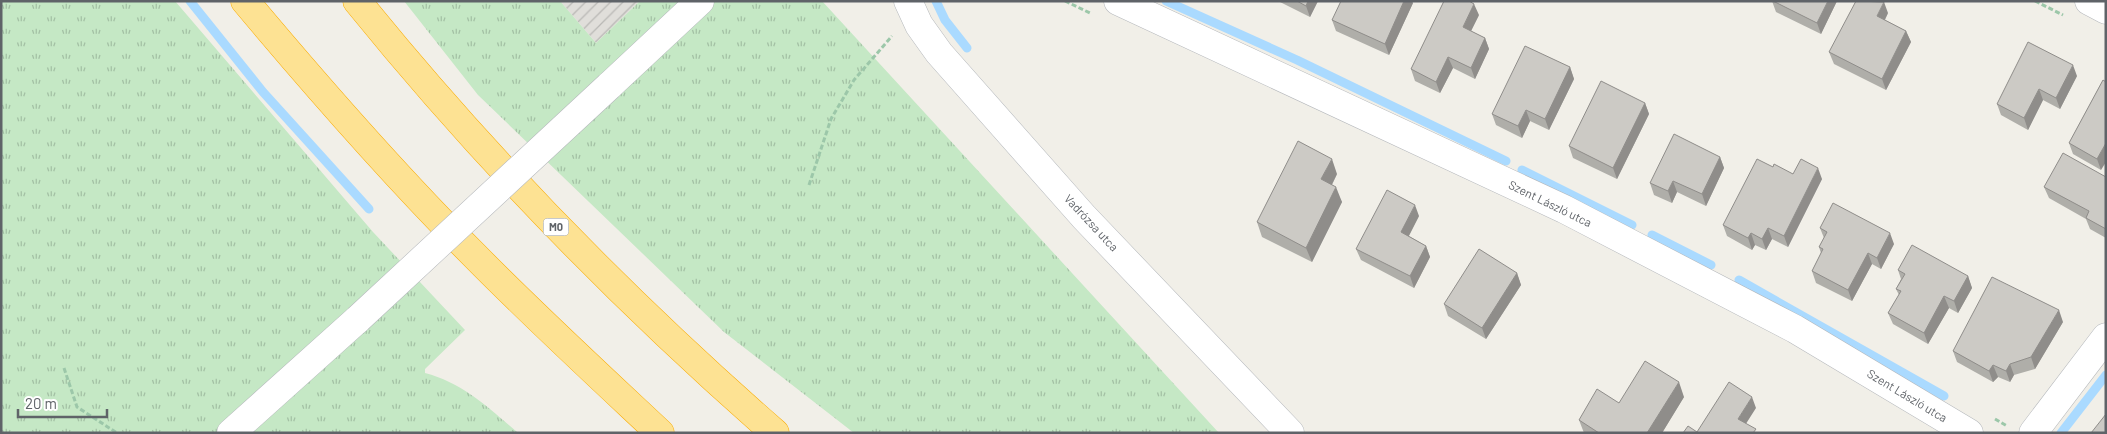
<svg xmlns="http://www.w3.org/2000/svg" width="2107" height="434" font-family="Barlow,sans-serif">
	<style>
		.industrial { fill: url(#industrial-furrows) }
		.grass { fill: url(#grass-tufts) }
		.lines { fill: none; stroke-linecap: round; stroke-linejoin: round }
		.stream { stroke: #aadaff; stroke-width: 9 }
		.minor-casing { stroke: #b5b8bc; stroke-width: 29 }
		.highway-casing { stroke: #f9ab00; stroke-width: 29 }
		.path { stroke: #9cc7a9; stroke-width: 3; stroke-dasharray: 5 2.5; stroke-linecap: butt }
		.minor { stroke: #fff; stroke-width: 28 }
		.highway { stroke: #fde293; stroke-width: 28 }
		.minor-bridge-casing { stroke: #b5b8bc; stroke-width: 29; stroke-linecap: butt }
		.minor-bridge { stroke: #fff; stroke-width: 28 }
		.wall { fill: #afaea9 }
		.shaded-wall { fill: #8f8d8a }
		.building { fill: #cccac5; stroke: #8f8d8a }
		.labels { text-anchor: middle; stroke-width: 4; stroke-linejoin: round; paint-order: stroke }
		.shield { fill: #fff; stroke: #8f9295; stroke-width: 1 }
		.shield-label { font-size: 11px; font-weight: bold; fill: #5f6368 }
		.street-label { font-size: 12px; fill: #5f6368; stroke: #fff }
	</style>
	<defs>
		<pattern id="industrial-furrows" width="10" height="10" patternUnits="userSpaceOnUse" patternTransform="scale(1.25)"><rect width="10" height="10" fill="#e0deda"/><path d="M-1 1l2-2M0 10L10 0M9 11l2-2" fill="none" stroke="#b9b8b5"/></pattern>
		<pattern id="grass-tufts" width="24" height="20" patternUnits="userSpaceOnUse" patternTransform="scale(1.25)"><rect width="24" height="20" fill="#c5e8c5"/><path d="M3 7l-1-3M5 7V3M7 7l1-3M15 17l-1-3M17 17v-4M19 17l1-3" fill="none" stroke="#a3c0a4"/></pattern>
	</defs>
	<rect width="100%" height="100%" fill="#f1efe8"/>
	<path class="industrial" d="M560,1H640L596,43Z"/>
	<path class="grass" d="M1,1H175L373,232L465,330L425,369V373C463,383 489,408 518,433H1Z
		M404,1H560L596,43L640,1H822L1219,433H854L724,332L478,95Z"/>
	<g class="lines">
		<path class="stream" d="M190,1L263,92L369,209
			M936,1L945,20L967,48
			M1166,1L1297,60L1506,161
			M1522,170L1632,225
			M1652,235L1711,265
			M1739,280L1944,396
			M2061,433L2106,375"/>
		<defs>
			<path id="minor" d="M908,1L919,25L939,53L1084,217L1290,433
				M1118,1L1564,209L1795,329L1969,433
				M2089,1L2106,10
				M609,86L700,1
				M231,433L358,319
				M2033,433L2106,337"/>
			<path id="highway" d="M245,1C318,88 393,174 474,255C534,316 597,374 660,433
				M357,1C484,158 623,300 775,433"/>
		</defs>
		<use href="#minor" class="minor-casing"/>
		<use href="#highway" class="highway-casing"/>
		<path class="path" d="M1065,1L1092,14
			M2035,1L2063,15
			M809,185L831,119L854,80L892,36
			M64,368L77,407L117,433
			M1995,419L2007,426"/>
		<use href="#minor" class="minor"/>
		<use href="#highway" class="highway"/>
		<defs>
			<path id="minor-bridge" d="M358,319L609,86"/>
		</defs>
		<use href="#minor-bridge" class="minor-bridge-casing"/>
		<use href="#minor-bridge" class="minor-bridge"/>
	</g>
	<path class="wall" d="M1278,1H1318L1310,17Z
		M1772,1H1837L1821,34L1776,12Z
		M1413,3L1389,55L1336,31L1332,20Z
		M1888,13L1885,20L1906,31L1911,42L1886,90L1834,64L1829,52Z
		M1479,15L1471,31L1485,38L1489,49L1475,79L1453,68L1440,93L1415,81L1411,69Z
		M1570,67L1574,79L1549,130L1530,121L1522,138L1496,125L1492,114Z
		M2077,76L2060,109L2043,100L2028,130L2001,115L1997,104Z
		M2103,80L2101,170L2073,154L2069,143Z
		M1645,103L1649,114L1617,179L1573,158L1569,146Z
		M1720,157L1724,168L1706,206L1677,192L1672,203L1654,195L1650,183Z
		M1773,167L1793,174L1822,179L1788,247L1772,239L1766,250L1755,245L1752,250L1727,236L1723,225Z
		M1337,174L1332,185L1342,202L1312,262L1262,237L1257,222Z
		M2106,177V238L2090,229L2086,219L2049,198L2044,187Z
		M1419,216L1409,236L1426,246L1430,257L1414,288L1361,260L1356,249Z
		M1820,228L1894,244L1881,269L1872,264L1852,301L1816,283L1812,271L1821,253L1819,247L1824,238Z
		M1898,270L1968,276L1972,288L1958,313L1949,308L1928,344L1893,324L1888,313L1899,295L1896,289L1901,279Z
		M1517,273L1521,285L1486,339L1448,316L1444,304Z
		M2063,322L2035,369L2014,375L2010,382L1998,377L1993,382L1957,362L1953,351Z
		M1684,397L1662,433H1584L1579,420L1619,403Z"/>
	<path class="shaded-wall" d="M1308,1H1318L1310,17L1306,6Z
		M1404,1H1412L1413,3L1389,55L1385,44Z
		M1828,1H1837L1821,34L1817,23Z
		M1884,2L1888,13L1881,27L1877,16Z
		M1474,4L1479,15L1467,39L1463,27Z
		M1906,31L1911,42L1886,90L1882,79Z
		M1485,38L1489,49L1475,79L1471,68Z
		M1448,57L1453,68L1440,93L1436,82Z
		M2073,65L2077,76L2060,109L2056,98Z
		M1570,67L1574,79L1549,130L1545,119Z
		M2039,89L2043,100L2028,130L2024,118Z
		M1645,103L1649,114L1617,179L1613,168Z
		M1526,110L1530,121L1522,138L1518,126Z
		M2106,143V162L2101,170L2097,159Z
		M1720,157L1724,168L1706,206L1702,194Z
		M1332,159L1337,174L1327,194L1321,179Z
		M1818,168L1822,179L1788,247L1784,236Z
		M1673,181L1677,192L1672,203L1668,191Z
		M1336,187L1342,202L1312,262L1306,248Z
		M1415,205L1419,216L1405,243L1401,232Z
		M1768,228L1772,239L1766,250L1762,239Z
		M1751,233L1755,245L1752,250L1748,238Z
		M1890,233L1894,244L1881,269L1877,258Z
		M1426,246L1430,257L1414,288L1410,276Z
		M1868,253L1872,264L1852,301L1848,290Z
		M1517,273L1521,285L1486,339L1482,328Z
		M1968,276L1972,288L1958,313L1954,301Z
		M1944,296L1949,308L1928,344L1924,333Z
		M2059,310L2063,322L2035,369L2031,357Z
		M2010,364L2014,375L2010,382L2006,371Z
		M1993,365L1998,377L1993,382L1989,371Z
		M1679,382L1684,397L1662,433H1647Z
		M1752,397L1756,408L1742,430L1738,419Z"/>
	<path class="building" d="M1297,1H1308L1306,6Z
		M1341,1H1404L1385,44L1332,20Z
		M1444,1H1469L1474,4L1463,27L1485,38L1471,68L1448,57L1436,82L1411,69Z
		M1773,1H1828L1817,23Z
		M1856,1L1884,2L1877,16L1906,31L1882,79L1829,52Z
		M2028,42L2073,65L2056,98L2039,89L2024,118L1997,104Z
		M1525,46L1570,67L1545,119L1526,110L1518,126L1492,114Z
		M2103,80L2106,82V143L2097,159L2069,143Z
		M1601,81L1645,103L1613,168L1569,146Z
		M1674,134L1720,157L1702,194L1673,181L1668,191L1650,183Z
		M1298,141L1332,159L1321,179L1336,187L1306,248L1257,222Z
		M2063,153L2106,177V229L2086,218L2089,211L2044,187Z
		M1757,159L1773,167L1774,164L1793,174L1801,159L1818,168L1784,236L1768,228L1762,239L1751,233L1748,238L1723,225Z
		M1387,190L1415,205L1401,232L1426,246L1410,276L1356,249Z
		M1833,203L1890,233L1877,258L1868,253L1848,290L1812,271L1823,249L1819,247L1827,232L1820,228Z
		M1912,245L1968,276L1954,301L1944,296L1924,333L1888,313L1901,291L1896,289L1905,274L1898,270Z
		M1479,249L1517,273L1482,328L1444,304Z
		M1992,277L2059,310L2031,357L2010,364L2006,371L1993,365L1989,371L1953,351Z
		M1645,361L1679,382L1647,433H1599L1579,420L1597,389L1619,403Z
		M1729,382L1752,397L1738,419L1756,429L1753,433H1683L1688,426L1697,432Z
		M2106,414V433H2091Z"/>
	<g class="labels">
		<rect class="shield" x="543.5" y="218.5" width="25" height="17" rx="4"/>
		<g class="shield-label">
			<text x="556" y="231">M0</text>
		</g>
		<g class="street-label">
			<text transform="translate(1550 204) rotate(26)" y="4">Szent László utca</text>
			<text transform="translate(1091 223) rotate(47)" y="4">Vadrózsa utca</text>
			<text transform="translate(1907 396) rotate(31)" y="4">Szent László utca</text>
		</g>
	</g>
	<rect width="2107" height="434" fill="none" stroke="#5f6368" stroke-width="5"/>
	<path d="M18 409v8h89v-8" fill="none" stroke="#5f6368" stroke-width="2.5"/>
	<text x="25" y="409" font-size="15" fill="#5f6368" stroke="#ffffff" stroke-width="4" paint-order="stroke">20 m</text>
</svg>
